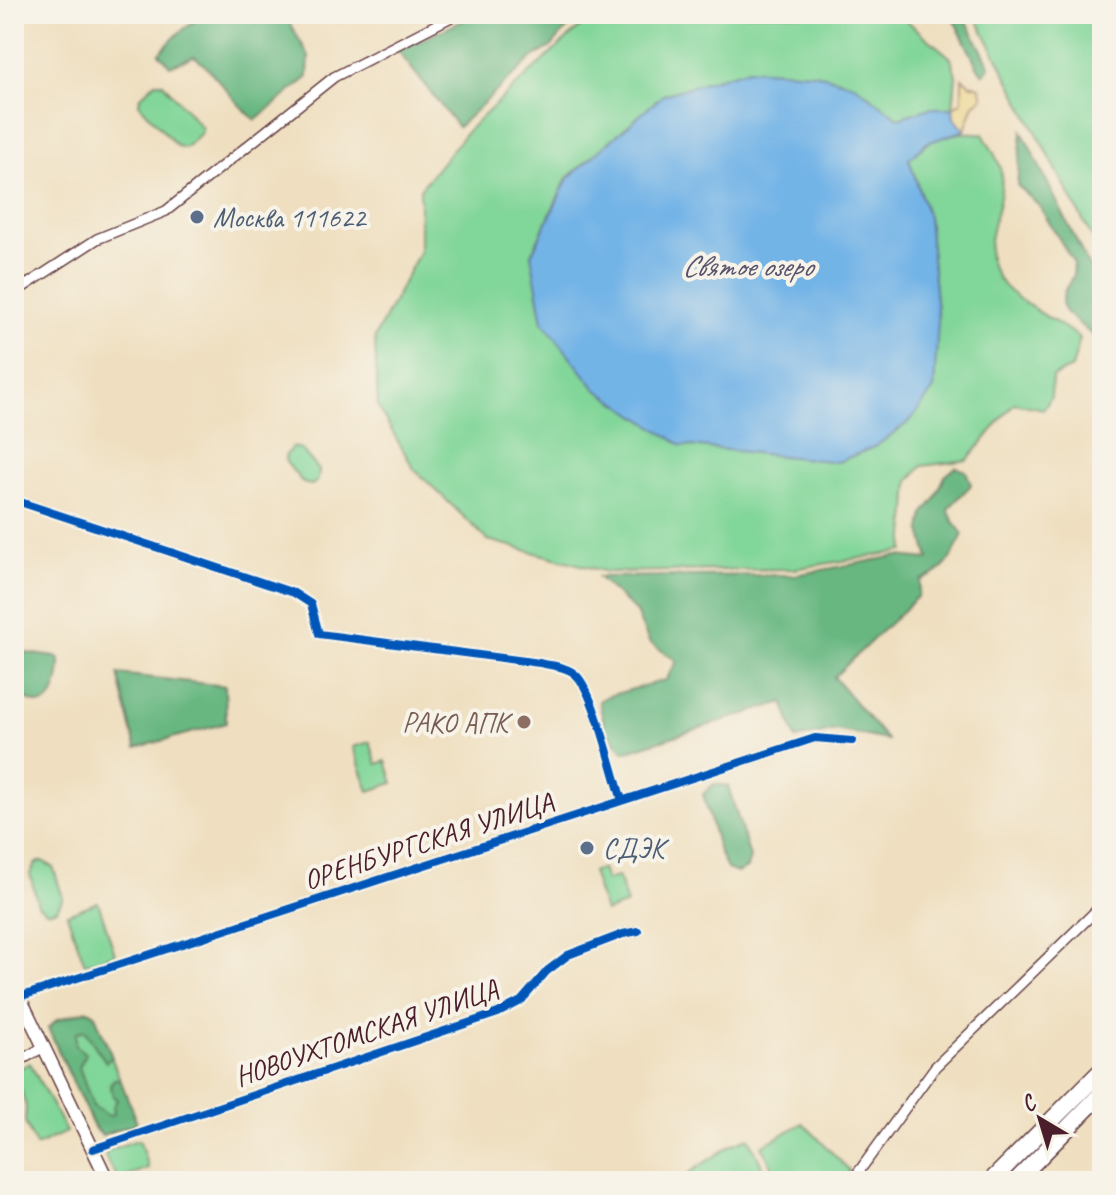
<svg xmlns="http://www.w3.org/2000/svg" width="1116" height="1195" font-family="Caveat,sans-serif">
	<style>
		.green { fill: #81d699; stroke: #667a62; stroke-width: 2 }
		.forest { fill: #68b781; stroke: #596b56; stroke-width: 2 }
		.sand { fill: #eeda9e; stroke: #9c7c64; stroke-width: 2 }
		.water { fill: #73b4e7; stroke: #5e6a89; stroke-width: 2 }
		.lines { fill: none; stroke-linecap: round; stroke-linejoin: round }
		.street-casing { stroke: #633c41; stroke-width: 12 }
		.secondary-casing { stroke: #633c41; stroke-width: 15 }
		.highway-casing { stroke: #633c41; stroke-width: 19 }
		.street { stroke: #fff; stroke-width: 9 }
		.secondary { stroke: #fff; stroke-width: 12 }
		.highway { stroke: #fff; stroke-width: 16 }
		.cycleway-casing { stroke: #f7f3e8; stroke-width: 13 }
		.cycleway { stroke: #0057b8; stroke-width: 8 }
		.service-dot { fill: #5c6f8a; stroke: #f7f3e8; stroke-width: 3 }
		.education-dot { fill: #8d6e63; stroke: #f7f3e8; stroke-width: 3 }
		.labels { text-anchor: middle; stroke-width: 8; stroke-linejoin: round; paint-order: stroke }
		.service-label { font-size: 28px; fill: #4e5e75; stroke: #f7f3e8; text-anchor: start }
		.education-label { font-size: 28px; fill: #785e54; stroke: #f7f3e8; text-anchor: end }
		.street-label { font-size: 28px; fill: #4a1f2b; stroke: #f7f3e8 }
		.water-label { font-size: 30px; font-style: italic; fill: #58536d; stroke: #f7f3e8 }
	</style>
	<rect width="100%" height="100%" fill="#f7f3e8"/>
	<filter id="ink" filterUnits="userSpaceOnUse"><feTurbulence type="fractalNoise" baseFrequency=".0125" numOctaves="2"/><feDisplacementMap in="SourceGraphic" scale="16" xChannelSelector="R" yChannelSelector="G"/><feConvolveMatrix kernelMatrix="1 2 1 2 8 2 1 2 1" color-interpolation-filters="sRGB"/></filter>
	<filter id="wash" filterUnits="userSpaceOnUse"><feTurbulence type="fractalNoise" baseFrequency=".006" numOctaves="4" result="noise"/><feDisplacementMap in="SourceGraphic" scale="32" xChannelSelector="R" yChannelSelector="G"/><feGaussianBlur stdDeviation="1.8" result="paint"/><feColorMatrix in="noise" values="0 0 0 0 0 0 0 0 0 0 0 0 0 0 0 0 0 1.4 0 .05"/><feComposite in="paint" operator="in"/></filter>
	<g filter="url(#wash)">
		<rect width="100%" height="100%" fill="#efdfc0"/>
		<path class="green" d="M587,14H899L951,58L956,75L953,108H931L898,118L855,85L664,95L567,178L531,255L938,322L928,218L909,159C926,139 957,129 983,134C988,144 997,156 1000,167C1010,210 969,245 1003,285C1015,300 1062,325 1080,338L1072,368L1052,377L1051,397L1044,409L1014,403L968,460L922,466L909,481L904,551L793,569L607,572L488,540L414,469L378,407L375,337L420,251V189L468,130L579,28Z
			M974,14H1102V256Z
			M156,82L163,83L202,128L201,133L185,148L177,146L139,104L140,97Z
			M292,447L301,449L319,470L318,480L312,485L303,483L286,462L285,456Z
			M370,742L377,764L386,761L393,783L369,791L353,747Z
			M42,861L53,867L63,898L57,909L48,912L38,905L30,874L36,863Z
			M602,869L606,880L618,877L627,904L605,912L592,872Z
			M98,902L115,954L85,964L67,914Z
			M88,1010L94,1013L137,1123L102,1135L94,1128L48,1028L57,1020Z
			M30,1063L66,1132L36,1146L25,1122L26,1107L15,1071Z
			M803,1123L850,1171L841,1181H779L762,1146Z
			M749,1138L769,1181H677L733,1144Z
			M137,1140L140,1142L148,1168L119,1179L109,1165L105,1155L109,1150Z"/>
		<path class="forest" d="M204,14H284L309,56L308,77L256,120C231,102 219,75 194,56L170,66L159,53L180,32Z
			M477,14H580L551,47L532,58L458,127L398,51Z
			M951,14H963L990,66L984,74L978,68Z
			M1022,131L1102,293V343L1065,312L1062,302L1065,290L1073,276L1074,263L1039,206L1017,185Z
			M956,467L966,471L971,485L948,509L953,521L963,534C952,557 947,572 921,580L918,596L834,677L887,740L836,730L796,739L783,702L624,752L605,729L599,701L608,696L666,680L677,661L649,642L636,612L598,577L795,575L897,556L929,559L921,531L924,513L935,499L945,476Z
			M14,651L55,657L60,660C60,672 57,705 39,704C31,703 23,696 14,694Z
			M118,674L225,686L226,723L136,748Z
			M714,784L728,786L750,857L747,868L737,873L727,869L719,852L703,794Z
			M88,1010L94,1013L112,1057L106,1062L84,1030L76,1033V1046L86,1054L79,1067L93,1106L109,1116L114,1114L113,1107L117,1100L113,1096L110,1085L114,1079H120L137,1123L102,1135L94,1127L48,1028L57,1020Z"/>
		<path class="sand" d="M962,78L970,84L980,87L983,97L974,104L965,130L953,118V108L962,101Z"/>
		<path class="water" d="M748,69L815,73L855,85L898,118L931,108H953L954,118L965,130L927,143L909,159L928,217L938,322L934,389L910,421L876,446L838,462L681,445L596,389L543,322L531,255L568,178L663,95Z"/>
	</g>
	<g filter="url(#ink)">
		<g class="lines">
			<defs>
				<path id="street" d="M14,272L25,286
					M14,293L97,239L166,211L334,77L457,14
					M14,500L294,593L311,604L319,634L540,663C551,666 567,666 576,675C594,691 613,774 622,800
					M19,997L815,738L852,741
					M14,1064L42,1048
					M93,1149L498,1013L521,1001L547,971L568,955L623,934L638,931
					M852,1181L935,1067L1102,905"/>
				<path id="secondary" d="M14,985L108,1181"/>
				<path id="highway" d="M991,1181L1102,1070
					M1016,1181L1102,1093"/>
			</defs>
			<use href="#street" class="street-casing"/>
			<use href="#secondary" class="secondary-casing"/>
			<use href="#highway" class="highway-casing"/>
			<use href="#street" class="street"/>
			<use href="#secondary" class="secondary"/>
			<use href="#highway" class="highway"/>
			<defs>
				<path id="cycleway" d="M14,500L294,593L311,604L319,634L540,663C551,666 567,666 576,675C594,691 613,774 622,800
					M19,997L815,738L852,741
					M93,1149L498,1013L521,1001L547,971L568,955L623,934L638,931"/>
			</defs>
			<use href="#cycleway" class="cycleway-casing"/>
			<use href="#cycleway" class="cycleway"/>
		</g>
	</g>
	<g class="service-dot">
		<circle cx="197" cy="217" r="8"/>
		<circle cx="587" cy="848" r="8"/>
	</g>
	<circle class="education-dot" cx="524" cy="722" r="8"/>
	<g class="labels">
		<g class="service-label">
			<text x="213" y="227">Москва 111622</text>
			<text x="603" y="858">СДЭК</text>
		</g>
		<g class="education-label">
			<text x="508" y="732">РАКО АПК</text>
		</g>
		<g class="street-label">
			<text transform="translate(428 840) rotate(-18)" y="10">ОРЕНБУРГСКАЯ УЛИЦА</text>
			<text transform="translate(366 1032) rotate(-19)" y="10">НОВОУХТОМСКАЯ УЛИЦА</text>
		</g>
		<g class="water-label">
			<text x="747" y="276">Святое озеро</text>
		</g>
	</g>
	<rect width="1116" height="1195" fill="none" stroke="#f7f3e8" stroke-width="48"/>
	<g transform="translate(1040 1119) rotate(322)" stroke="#f7f3e8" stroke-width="6" paint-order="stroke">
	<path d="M0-6L14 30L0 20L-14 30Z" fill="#4a1f2b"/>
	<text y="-12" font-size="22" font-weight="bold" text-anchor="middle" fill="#4a1f2b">С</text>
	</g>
</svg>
